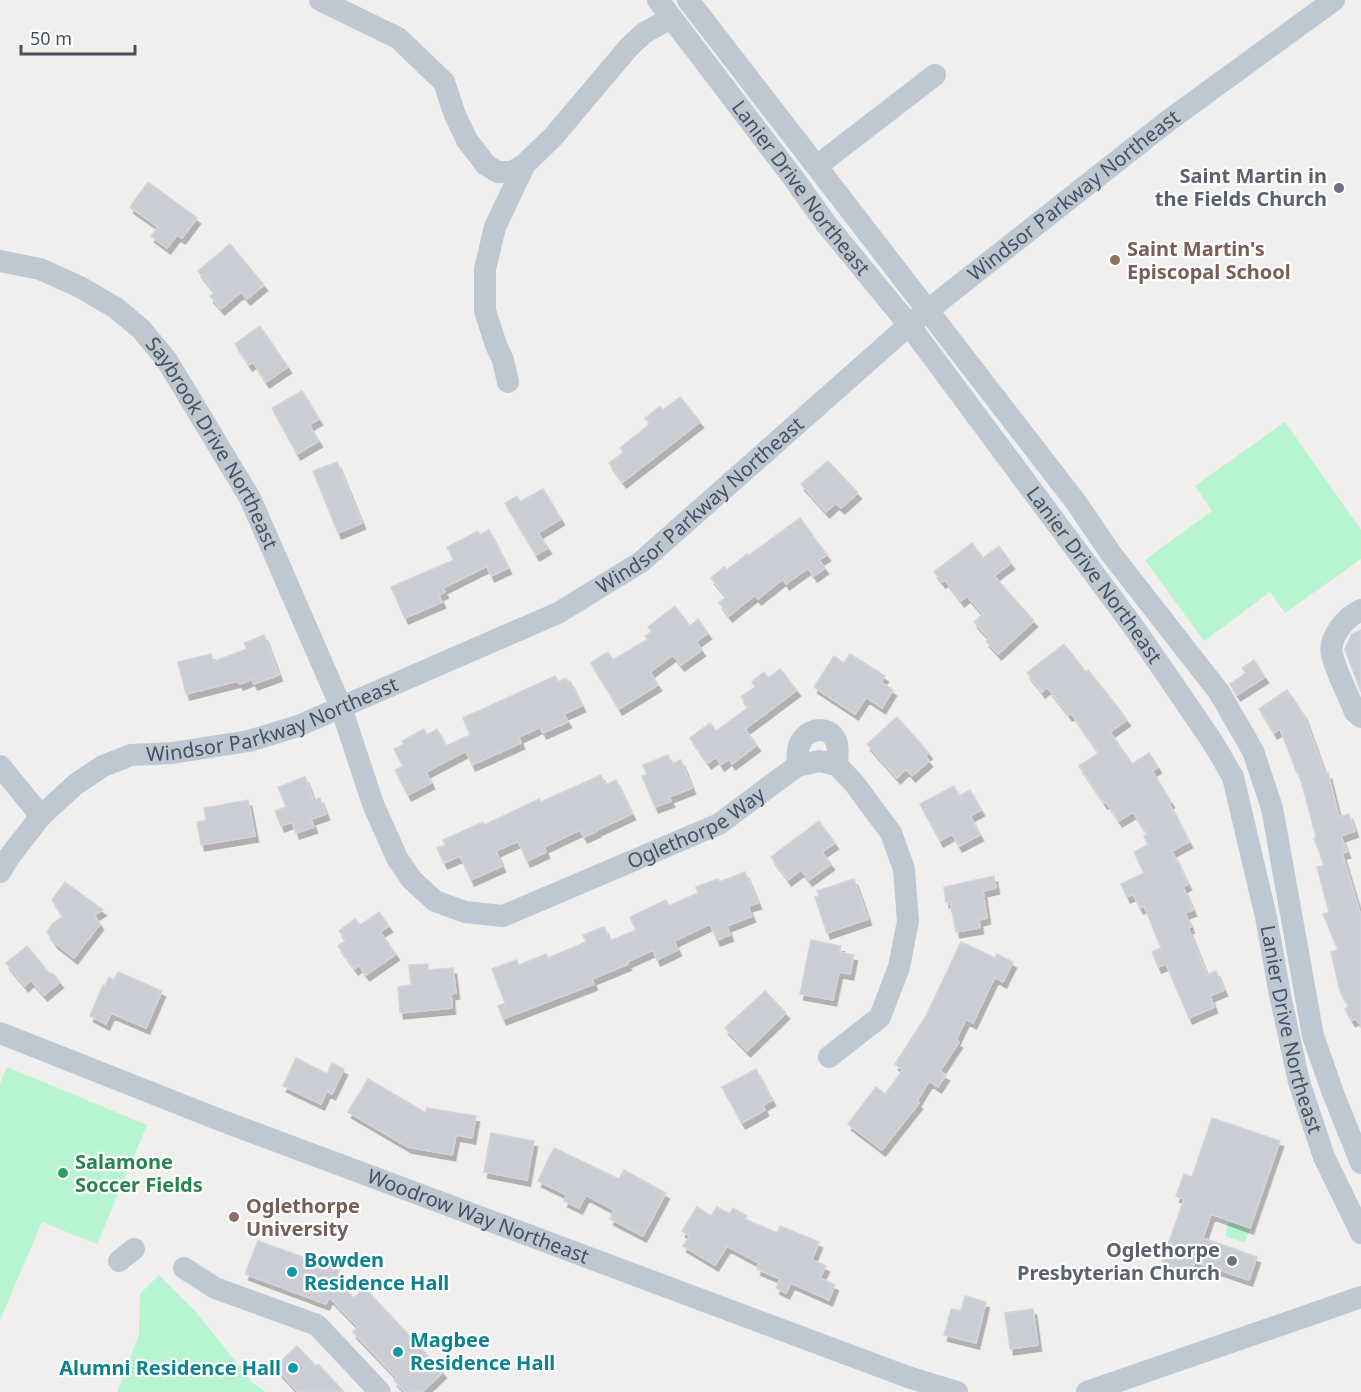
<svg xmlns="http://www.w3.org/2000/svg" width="1361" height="1392" font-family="'Noto Sans',sans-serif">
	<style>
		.green { fill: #b7f4d0 }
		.building { fill: #cacdd4; stroke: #d1d4db; stroke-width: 1.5; filter: url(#shadow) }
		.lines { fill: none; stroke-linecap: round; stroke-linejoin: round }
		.minor { stroke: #bdc8d2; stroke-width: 22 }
		.worship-dot { fill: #6b7280; stroke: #fff; stroke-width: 2 }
		.education-dot { fill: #8d6e63; stroke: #fff; stroke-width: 2 }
		.leisure-dot { fill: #2e9e5b; stroke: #fff; stroke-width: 2 }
		.culture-dot { fill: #0f9aa8; stroke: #fff; stroke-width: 2 }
		.labels { text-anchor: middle; stroke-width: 4.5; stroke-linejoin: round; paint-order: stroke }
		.worship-label { font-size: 20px; font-weight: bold; fill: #5b616d; stroke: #fff; text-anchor: end }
		.street-label { font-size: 20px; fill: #44515e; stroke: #fff }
		.education-label { font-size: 20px; font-weight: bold; fill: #785e54; stroke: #fff; text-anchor: start }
		.leisure-label { font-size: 20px; font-weight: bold; fill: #27864d; stroke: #fff; text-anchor: start }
		.culture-label { font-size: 20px; font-weight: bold; fill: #0d838f; stroke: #fff; text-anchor: start }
	</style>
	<defs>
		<filter id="shadow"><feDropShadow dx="3.5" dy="6" stdDeviation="0" flood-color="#0004"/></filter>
	</defs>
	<rect width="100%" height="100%" fill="#f1eeee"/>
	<path class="green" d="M1285,422L1361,530V559L1285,613L1270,592L1204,641L1145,560L1212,511L1195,486Z
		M7,1067L147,1125L97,1244L42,1222L0,1320V1084Z
		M1229,1220L1250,1228L1245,1243L1225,1236Z
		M159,1275L196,1312L253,1383L266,1392H117L139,1335L140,1294Z"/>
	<path class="building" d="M148,182L197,218L182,238L177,235L167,248L151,236L158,227L130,207Z
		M230,244L264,285L247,299L241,292L221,309L210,296L215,292L198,271Z
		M260,326L288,367L266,382L253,362L249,365L235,344Z
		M302,391L319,419L309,425L319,441L297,454L272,408Z
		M680,397L700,422L623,482L609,463L624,452L620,448L650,424L645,418L660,406L663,410Z
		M828,461L858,493L841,508L836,503L826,512L801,484Z
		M337,462L362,523L338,533L313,471Z
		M543,489L561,519L538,533L548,548L536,555L505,503L517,496L520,502Z
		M800,518L827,555L819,560L825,568L814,576L808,568L786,584L783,579L758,599L755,595L729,616L719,603L727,597L711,578L724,567L727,570L747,554L748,556Z
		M489,530L508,568L491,576L487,566L443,588L445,592L439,595L442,602L405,618L391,587L454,560L447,547L478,531L480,535Z
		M972,543L983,558L999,546L1011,563L994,576L1034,621L998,654L986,641L989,638L974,622L983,614L967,596L961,601L945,580L942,582L934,572Z
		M675,606L690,626L698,619L708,633L696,642L702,650L681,665L673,655L650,672L658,685L619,709L591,663L608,652L613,660L648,639L645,636L652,631L648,627Z
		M1361,630V692L1345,649L1352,634Z
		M264,635L279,675L254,684L252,679L240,684L238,681L186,694L178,662L211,654L213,662L247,649L244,643Z
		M1064,644L1086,672L1088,670L1113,701L1127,720L1110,732L1132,764L1149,753L1158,767L1152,771L1171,802L1169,803L1189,842L1172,851L1188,884L1183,887L1193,910L1185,913L1191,927L1188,928L1207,975L1216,971L1224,990L1210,996L1214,1007L1189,1018L1166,964L1158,967L1152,952L1161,948L1144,906L1140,908L1133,894L1127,897L1121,884L1144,873L1134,852L1148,845L1144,836L1147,834L1133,812L1119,821L1106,802L1104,803L1079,766L1099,753L1071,713L1069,715L1047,687L1042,692L1027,673Z
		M850,654L885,676L881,682L893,690L882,708L866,697L855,714L814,687L834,656L844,663Z
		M1254,660L1265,677L1237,695L1230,684L1246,673L1242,668Z
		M780,669L797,690L745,729L757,745L732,764L729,759L721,765L716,757L708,763L690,738L710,723L716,731L749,707L741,697L755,687L752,682L764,672L768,678Z
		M555,676L558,682L566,678L568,682L570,681L582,706L564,714L568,722L543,733L540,727L519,737L521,743L472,765L466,751L426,772L431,783L408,795L395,770L403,766L394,749L404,744L402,741L424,729L427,735L437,729L446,746L470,735L463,718Z
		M1287,690L1303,713L1325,774L1328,773L1339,817L1349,814L1355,831L1341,836L1347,852L1342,853L1361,916V1026L1356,1018L1352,1021L1345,1009L1349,1006L1340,992L1331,952L1338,950L1323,914L1329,912L1317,867L1324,865L1314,838L1316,837L1299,773H1297L1280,729L1274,733L1259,709Z
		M897,717L929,753L925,756L929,761L912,776L906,769L897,778L867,744Z
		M668,755L671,764L681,760L692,788L669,797L671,801L655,807L642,776L647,775L643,765Z
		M601,775L605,785L616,780L632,814L597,830V831L584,837L580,830L544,847L546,852L527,861L518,841L496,851L502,866L471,880L460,856L444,863L437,848L446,845L443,840L483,822L484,825L539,799L541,802Z
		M305,777L314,801L320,798L326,814L311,819L314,827L296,833L292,822L281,826L275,811L286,807L278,787Z
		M954,786L959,796L970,790L981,810L970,816L980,835L959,846L952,834L940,841L920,804Z
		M248,800L255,836L201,845L197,822L206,820L204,808Z
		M819,821L835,843L822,852L831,864L809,880L801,870L788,880L771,857Z
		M745,872L758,903L748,906L752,916L727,926L730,935L717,940L710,924L674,941L678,950L657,960L653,950L627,962L628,964L592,979L594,984L503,1019L498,1006L505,1003L492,969L517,960L519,965L546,954L548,958L586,942L583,935L604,927L610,941L636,930L630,917L666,900L669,906L698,893L696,887L718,879L719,882Z
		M994,876L996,888L983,891L987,918L979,920L980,928L956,932L950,901L946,902L944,887Z
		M854,879L868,919L827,933L815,897L820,896L817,891Z
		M65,882L103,910L94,915L100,924L74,958L55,943L47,932L52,924L63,916L52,900Z
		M379,912L389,926L380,932L396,954L366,975L359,965L355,969L338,946L346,940L339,931L355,919L360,925Z
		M811,940L841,946L839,952L854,955L850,974L839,972L833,1000L800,994Z
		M961,942L995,958L997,954L1013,962L1003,982L995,977L973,1023L966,1019L956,1040L959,1042L940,1071L946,1075L938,1087L929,1081L917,1101L919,1103L882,1150L848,1124L876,1087L885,1094L903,1070L895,1064L925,1018Z
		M27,946L50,974L52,973L60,982L44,995L31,980L25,986L6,963Z
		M428,964V970L453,968L456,993L451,994L452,1008L400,1013L398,987L411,985L409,965Z
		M118,972L162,991L146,1028L111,1013L106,1024L90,1016L103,985L105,986L109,977L114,980Z
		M765,991L786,1013L747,1051L725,1028Z
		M296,1058L327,1074L332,1063L344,1069L332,1094L327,1091L321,1104L283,1086Z
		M756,1069L772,1100L763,1105L765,1110L742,1123L722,1087Z
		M368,1079L426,1113L427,1108L476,1116L472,1138L456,1135L452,1155L408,1147L348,1112Z
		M1212,1118L1280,1141L1250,1228L1211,1214L1203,1238L1257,1257L1249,1280L1195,1262L1191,1272L1162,1262L1184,1199L1176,1196L1184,1174L1192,1177Z
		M491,1133L534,1141L527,1180L484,1172Z
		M554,1148L619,1179L624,1170L666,1193L643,1236L610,1219L614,1210L586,1195L579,1208L564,1201L567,1195L538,1181Z
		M697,1207L711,1216L717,1207L730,1214L733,1208L747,1216L745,1219L777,1233L780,1226L819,1242L812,1260L826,1266L820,1278L835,1285L829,1300L791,1283L786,1293L776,1288L780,1279L757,1269L759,1263L727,1246L715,1265L683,1246L690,1236L682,1231Z
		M258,1241L339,1270L335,1281L354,1298L362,1290L363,1292L366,1289L443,1372L422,1392H405L394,1380L397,1378L353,1332L358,1327L329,1297L326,1304L245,1274Z
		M965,1296L986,1302L976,1343L944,1335L951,1309L961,1311Z
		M1033,1309L1038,1345L1010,1349L1005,1313Z
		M297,1346L316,1366L318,1364L344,1392H298L275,1367Z"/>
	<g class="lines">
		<g class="minor">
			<path d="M320,0L398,38L444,82L455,115L467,140L486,165L498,172H512L525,164L553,137L629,47L644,33L671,18"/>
			<path id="s1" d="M658,0L794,179L827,225L909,325L1133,626L1212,741L1233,777L1266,917L1280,995L1299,1082L1324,1157L1361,1233"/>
			<path d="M688,0L1075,501L1112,555L1219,692L1253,751L1272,808L1313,1036L1333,1093L1361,1163"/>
			<path d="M818,165L935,75"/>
			<path id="s2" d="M0,261L40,269L80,287L116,308L141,329L166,359L250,498L341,707L373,804L397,858L412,880L435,901L465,912L503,916L719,824L797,766L819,761L837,765L854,783L891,833L904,869L908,921L899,967L880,1017L829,1057"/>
			<path d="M508,382L503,360L496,345L485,311V269L495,227L525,164"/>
			<path d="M1361,610C1346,617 1328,637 1332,655C1337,674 1348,694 1355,712L1361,717"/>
			<path d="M0,766L41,816"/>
			<path d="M797,766C798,760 797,752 799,746C804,730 828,722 836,741C839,747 837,758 837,765"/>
			<path id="s3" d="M0,872L9,857L41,816L76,784L103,766L131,755L172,753L249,741L298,726L558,613L641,562L909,325L1168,121L1334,0"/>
			<path id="s4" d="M0,1033L220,1120L908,1377L957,1392"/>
			<path d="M119,1261L134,1249"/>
			<path d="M184,1268L215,1288L317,1325L380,1392"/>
			<path d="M1087,1392L1361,1297"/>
		</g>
	</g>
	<g class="worship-dot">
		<circle cx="1339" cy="188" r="6"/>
		<circle cx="1232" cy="1261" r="6"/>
	</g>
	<g class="education-dot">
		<circle cx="1115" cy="260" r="6"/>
		<circle cx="234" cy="1217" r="6"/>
	</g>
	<circle class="leisure-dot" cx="63" cy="1173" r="6"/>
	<g class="culture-dot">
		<circle cx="292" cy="1272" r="6"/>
		<circle cx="398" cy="1352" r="6"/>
		<circle cx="293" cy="1368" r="6"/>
	</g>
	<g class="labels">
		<g class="worship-label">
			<text x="1327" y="183">Saint Martin in<tspan x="1327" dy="23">the Fields Church</tspan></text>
			<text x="1220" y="1257">Oglethorpe<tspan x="1220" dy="23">Presbyterian Church</tspan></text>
		</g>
		<g class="street-label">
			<text dy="7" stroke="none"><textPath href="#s1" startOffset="236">Lanier Drive Northeast</textPath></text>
			<text dy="7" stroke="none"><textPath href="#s3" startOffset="1298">Windsor Parkway Northeast</textPath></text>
			<text dy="7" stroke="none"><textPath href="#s2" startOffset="294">Saybrook Drive Northeast</textPath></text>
			<text dy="7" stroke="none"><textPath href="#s3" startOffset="812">Windsor Parkway Northeast</textPath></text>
			<text dy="7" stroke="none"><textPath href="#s1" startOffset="722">Lanier Drive Northeast</textPath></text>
			<text dy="7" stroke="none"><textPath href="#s3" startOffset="326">Windsor Parkway Northeast</textPath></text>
			<text dy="7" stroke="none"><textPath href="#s2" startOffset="1090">Oglethorpe Way</textPath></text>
			<text dy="7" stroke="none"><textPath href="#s1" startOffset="1226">Lanier Drive Northeast</textPath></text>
			<text dy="7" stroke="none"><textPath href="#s4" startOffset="512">Woodrow Way Northeast</textPath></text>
		</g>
		<g class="education-label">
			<text x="1127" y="256">Saint Martin's<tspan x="1127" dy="23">Episcopal School</tspan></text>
			<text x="246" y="1213">Oglethorpe<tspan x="246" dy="23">University</tspan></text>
		</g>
		<g class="leisure-label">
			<text x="75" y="1169">Salamone<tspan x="75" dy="23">Soccer Fields</tspan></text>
		</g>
		<g class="culture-label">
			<text x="304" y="1267">Bowden<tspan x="304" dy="23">Residence Hall</tspan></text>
			<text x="410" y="1347">Magbee<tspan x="410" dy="23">Residence Hall</tspan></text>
			<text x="281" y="1375" text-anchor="end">Alumni Residence Hall</text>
		</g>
	</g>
	<path d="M21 45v9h114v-9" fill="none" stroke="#44515e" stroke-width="3"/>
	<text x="30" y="45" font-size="18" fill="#44515e" stroke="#ffffff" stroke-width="4.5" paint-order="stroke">50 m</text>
</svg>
